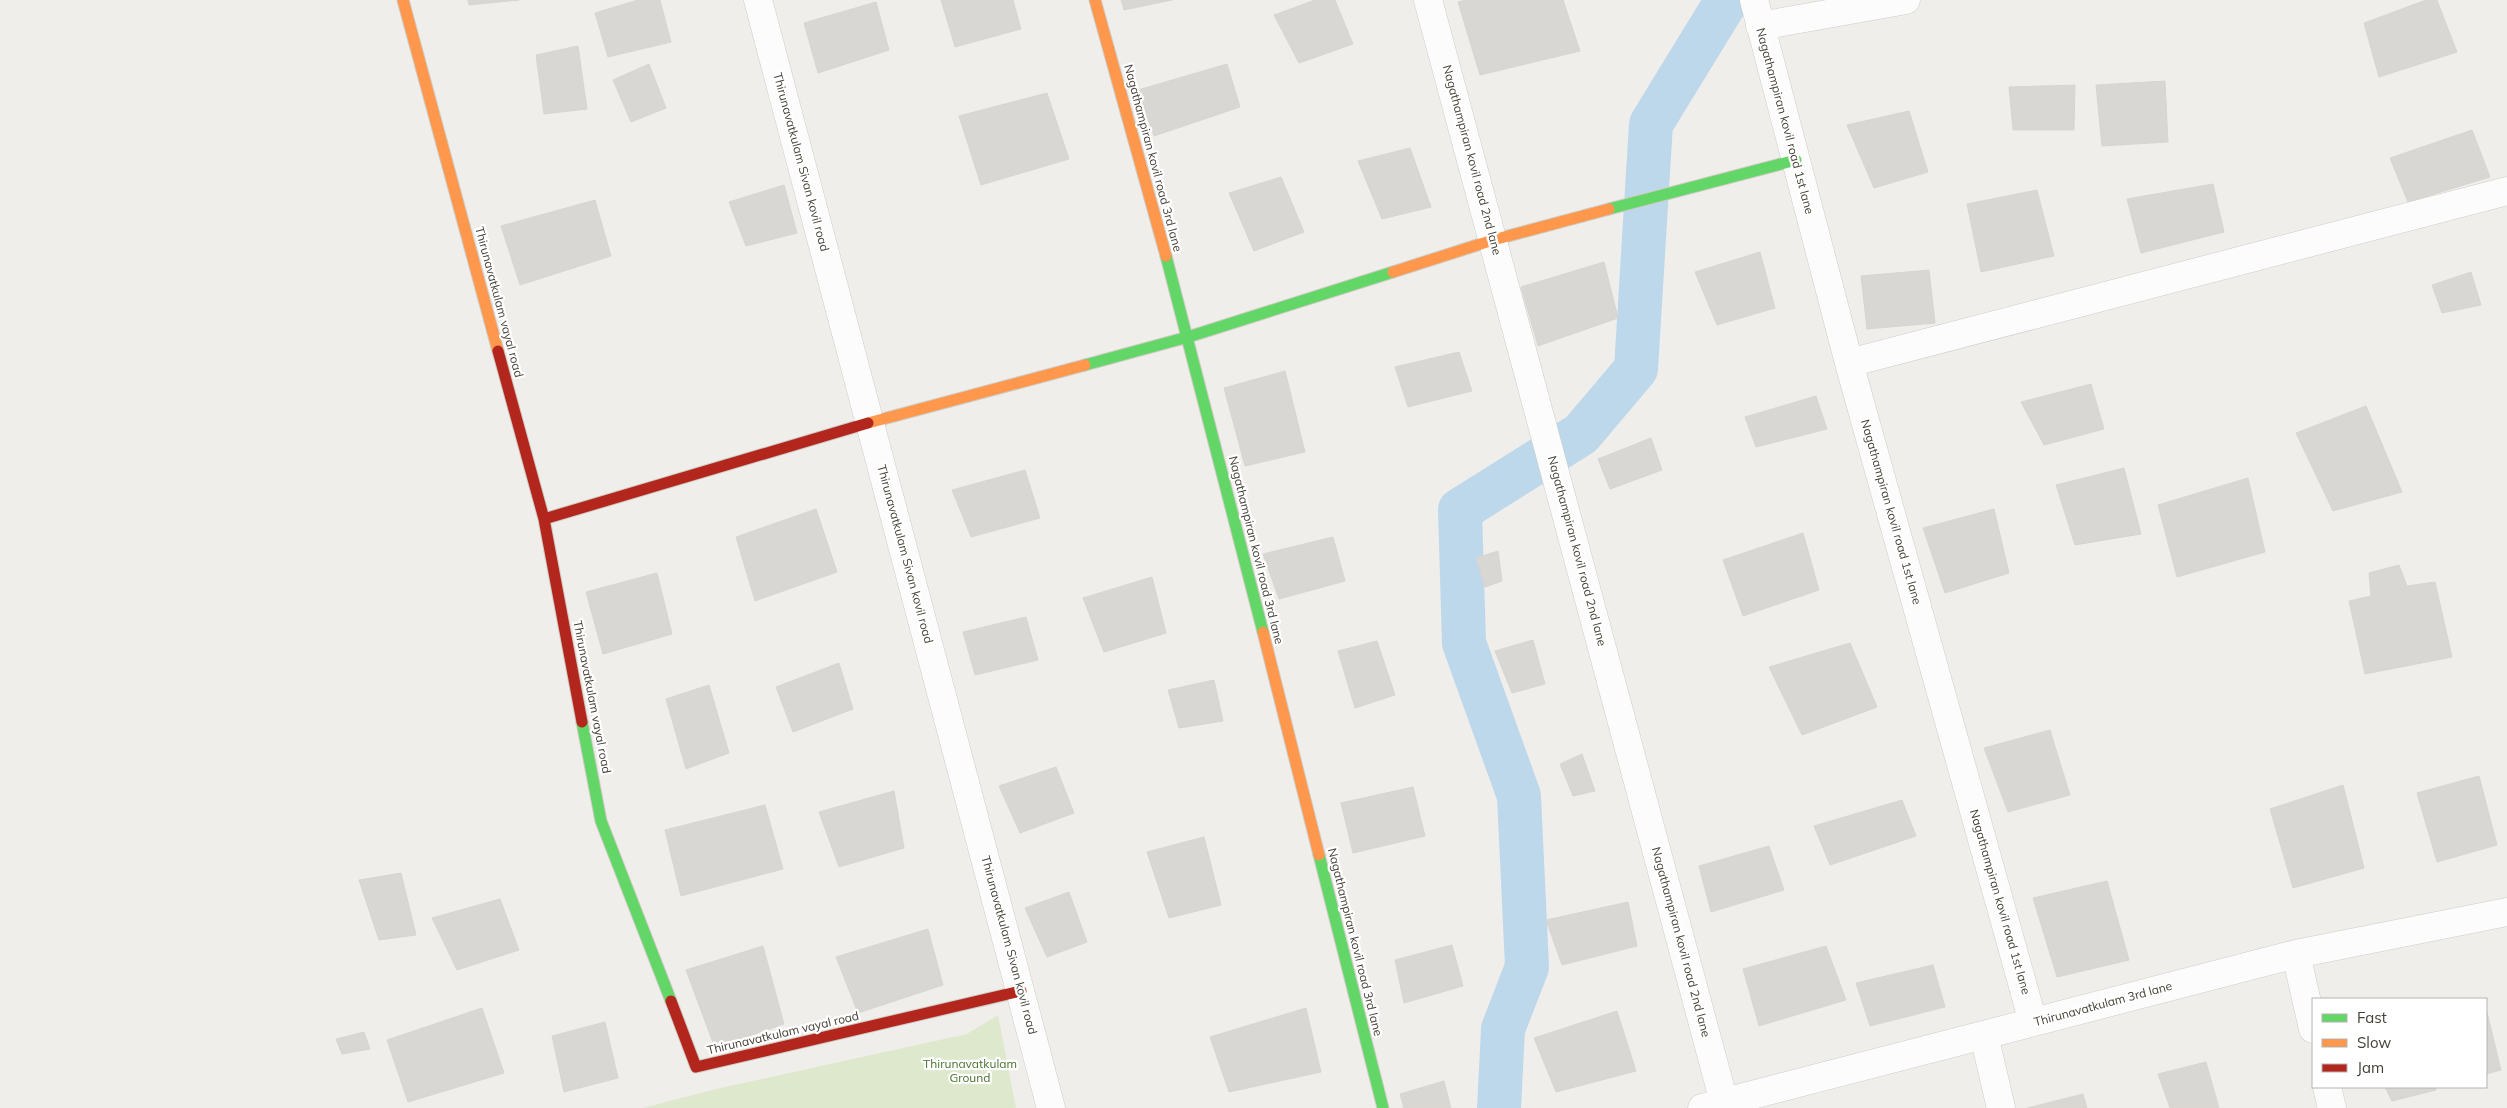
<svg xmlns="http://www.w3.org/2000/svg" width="2507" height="1108" font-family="Mulish,sans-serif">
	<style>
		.green { fill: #dde8cc }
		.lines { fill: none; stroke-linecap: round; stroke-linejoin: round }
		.canal { stroke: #bed8eb; stroke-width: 44 }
		.building { fill: #d9d7d3; stroke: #d8d5d1 }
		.street-casing { stroke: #ceccc8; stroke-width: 29 }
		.fast-casing { stroke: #cecbc2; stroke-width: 13 }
		.slow-casing { stroke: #cecbc2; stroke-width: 13 }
		.jam-casing { stroke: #cecbc2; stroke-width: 13 }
		.street { stroke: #fdfcfc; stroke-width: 28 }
		.fast { stroke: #63d668; stroke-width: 11 }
		.slow { stroke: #ff974d; stroke-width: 11 }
		.jam { stroke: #b3261e; stroke-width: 11 }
		.labels { text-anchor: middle; stroke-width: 4.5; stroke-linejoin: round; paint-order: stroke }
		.street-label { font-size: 12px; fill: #454037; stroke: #fff }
		.park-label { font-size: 12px; fill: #48732e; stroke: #fff }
	</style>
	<rect width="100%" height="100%" fill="#f0eeeb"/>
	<path class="green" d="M998,1015L1016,1108H643L716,1089L967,1034Z"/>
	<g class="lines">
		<path class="canal" d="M1499,1108L1503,1029L1527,967L1519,796L1464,643L1460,510L1581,434L1636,369L1651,124L1727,0"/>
	</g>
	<path class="building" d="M468,0H519L469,5Z
		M638,0H660L671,42L608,57L595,13Z
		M941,0H1013L1021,29L955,47Z
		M1121,0H1172L1124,10Z
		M1315,0H1335L1353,44L1299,63L1274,15Z
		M1465,0H1563L1580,51L1480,75L1458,2Z
		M2426,0H2437L2457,52L2379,77L2364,23Z
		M876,2L889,50L818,73L804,23Z
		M578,46L587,109L544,114L536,55Z
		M649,64L666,108L631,122L613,80Z
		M1227,64L1240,107L1154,136L1138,90Z
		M2165,81L2168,142L2102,146L2096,85Z
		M2075,85L2074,130H2013L2009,87Z
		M1047,93L1069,159L981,185L959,116Z
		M1909,111L1928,172L1874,188L1847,125Z
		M2472,130L2490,177L2408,202L2390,158Z
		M1410,148L1431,207L1382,219L1358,161Z
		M1281,177L1304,232L1254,251L1229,193Z
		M2213,184L2224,232L2141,253L2127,199Z
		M784,185L797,233L746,246L729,202Z
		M2037,190L2054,256L1981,272L1967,204Z
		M595,200L611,256L520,285L501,226Z
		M1760,252L1775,308L1717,325L1695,272Z
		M1604,262L1618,318L1538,346L1521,287Z
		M1929,270L1935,323L1867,329L1861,276Z
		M2471,272L2481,305L2442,313L2432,285Z
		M1459,352L1472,391L1408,407L1395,367Z
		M1285,371L1305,452L1245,466L1224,388Z
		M2091,384L2104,429L2044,445L2021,402Z
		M1816,396L1827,429L1756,447L1745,417Z
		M2366,406L2402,492L2333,511L2296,433Z
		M1651,438L1662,470L1610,489L1598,459Z
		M2124,468L2141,534L2075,545L2056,485Z
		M1025,470L1040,518L971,537L952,490Z
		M2248,478L2265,552L2177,577L2158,505Z
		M816,509L837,572L755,601L736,537Z
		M1994,509L2009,573L1945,593L1923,528Z
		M1803,533L1819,590L1743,616L1723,560Z
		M1333,537L1345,581L1279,599L1263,554Z
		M1498,551L1502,581L1485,587L1476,558Z
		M2399,565L2407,586L2435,582L2452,657L2365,674L2349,601L2371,596L2369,573Z
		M657,573L672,634L603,654L586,592Z
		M1152,577L1166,633L1104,652L1083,598Z
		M1026,617L1038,660L975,675L963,632Z
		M1533,640L1545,684L1512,693L1495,651Z
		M1377,641L1395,695L1355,708L1338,651Z
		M1850,643L1877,707L1802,735L1769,667Z
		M839,663L853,709L793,732L776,687Z
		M1214,680L1223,721L1179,728L1168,690Z
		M709,685L729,753L686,769L666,699Z
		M2050,730L2070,795L2008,812L1984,748Z
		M1582,754L1595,791L1573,796L1560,764Z
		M1056,767L1074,813L1020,833L999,786Z
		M2479,776L2497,845L2437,862L2417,793Z
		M2343,785L2364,868L2293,888L2270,809Z
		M1413,787L1425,836L1353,853L1341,803Z
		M894,791L904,848L839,867L819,812Z
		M1902,800L1916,836L1830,865L1814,826Z
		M765,805L783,869L681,896L665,830Z
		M1204,837L1221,905L1169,918L1147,852Z
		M1769,846L1784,890L1711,912L1699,866Z
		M401,873L416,935L379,940L359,880Z
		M2107,881L2129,960L2057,977L2033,898Z
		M1069,892L1087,942L1047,957L1025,908Z
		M500,899L519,950L457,970L432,918Z
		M1628,902L1637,946L1562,965L1546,920Z
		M928,929L943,985L858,1013L836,957Z
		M1452,945L1463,986L1404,1003L1395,960Z
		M763,946L784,1024L715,1048L686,970Z
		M1826,946L1846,1000L1759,1026L1743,969Z
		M1933,965L1945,1007L1870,1026L1856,983Z
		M482,1008L504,1073L408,1102L387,1040Z
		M1306,1008L1321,1072L1229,1092L1210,1037Z
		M2486,1008L2501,1070L2486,1074Z
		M1617,1011L1636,1071L1556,1092L1534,1038Z
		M605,1022L618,1078L564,1092L552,1036Z
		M364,1032L370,1049L342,1054L336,1039Z
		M2206,1062L2219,1108H2170L2158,1074Z
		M1444,1081L1451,1108H1404L1400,1094Z
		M2385,1087H2436V1090L2392,1101Z
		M2083,1094L2087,1108H2027Z"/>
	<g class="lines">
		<defs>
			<path id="street" d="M758,0L1051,1108
				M1428,0L1724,1102
				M1754,0L1849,363L2033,1022
				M1760,26L1906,0
				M1849,363L2507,191
				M2296,954L2313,1029
				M1984,1035L2001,1108
				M2327,1087L2332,1108
				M1702,1108L2296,954L2507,912"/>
			<path id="fast" d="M1609,209L1796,160
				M1166,256L1263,632
				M1085,365L1188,337L1393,272
				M582,722L601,821L671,1001
				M1319,855L1383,1108"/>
			<path id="slow" d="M403,0L498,351
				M1095,0L1166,256
				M1393,272L1493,240L1609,209
				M868,423L1085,365
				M1263,632L1319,855"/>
			<path id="jam" d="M498,351L544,519L582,722
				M544,519L868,423
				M671,1001L696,1067L1021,991"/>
		</defs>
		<use href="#street" class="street-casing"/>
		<use href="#fast" class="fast-casing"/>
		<use href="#slow" class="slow-casing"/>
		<use href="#jam" class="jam-casing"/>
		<use href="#street" class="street"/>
		<use href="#fast" class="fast"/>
		<use href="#slow" class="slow"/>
		<use href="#jam" class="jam"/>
	</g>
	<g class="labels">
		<g class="street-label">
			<text transform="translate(1785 121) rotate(75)" y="4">Nagathampiran kovil road 1st lane</text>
			<text transform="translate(1153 158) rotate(75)" y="4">Nagathampiran kovil road 3rd lane</text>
			<text transform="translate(1472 160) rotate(75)" y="4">Nagathampiran kovil road 2nd lane</text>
			<text transform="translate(801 162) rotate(75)" y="4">Thirunavatkulam Sivan kovil road</text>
			<text transform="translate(499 302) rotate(75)" y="4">Thirunavatkulam vayal road</text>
			<text transform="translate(1891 512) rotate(74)" y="4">Nagathampiran kovil road 1st lane</text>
			<text transform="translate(1256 550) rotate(76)" y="4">Nagathampiran kovil road 3rd lane</text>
			<text transform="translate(1577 551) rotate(75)" y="4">Nagathampiran kovil road 2nd lane</text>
			<text transform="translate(905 554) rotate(75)" y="4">Thirunavatkulam Sivan kovil road</text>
			<text transform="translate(592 697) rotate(79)" y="4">Thirunavatkulam vayal road</text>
			<text transform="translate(2000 902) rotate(74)" y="4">Nagathampiran kovil road 1st lane</text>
			<text transform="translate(1355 942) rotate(76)" y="4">Nagathampiran kovil road 3rd lane</text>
			<text transform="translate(1681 942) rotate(75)" y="4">Nagathampiran kovil road 2nd lane</text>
			<text transform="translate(1009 945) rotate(75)" y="4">Thirunavatkulam Sivan kovil road</text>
			<text transform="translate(2103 1004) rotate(-15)" y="4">Thirunavatkulam 3rd lane</text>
			<text transform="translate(783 1033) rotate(-13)" y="4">Thirunavatkulam vayal road</text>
		</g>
		<g class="park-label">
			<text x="970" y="1068">Thirunavatkulam<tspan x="970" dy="14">Ground</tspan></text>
		</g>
	</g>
	<rect x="2312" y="998" width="175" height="90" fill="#ffffff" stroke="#b5b3af"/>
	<rect x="2322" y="1014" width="25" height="8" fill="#63d668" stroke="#b5b3af"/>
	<text x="2357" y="1023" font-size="15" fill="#454037">Fast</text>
	<rect x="2322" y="1039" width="25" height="8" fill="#ff974d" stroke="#b5b3af"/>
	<text x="2357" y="1048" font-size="15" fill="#454037">Slow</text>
	<rect x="2322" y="1064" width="25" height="8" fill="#b3261e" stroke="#b5b3af"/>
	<text x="2357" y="1073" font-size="15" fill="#454037">Jam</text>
</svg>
